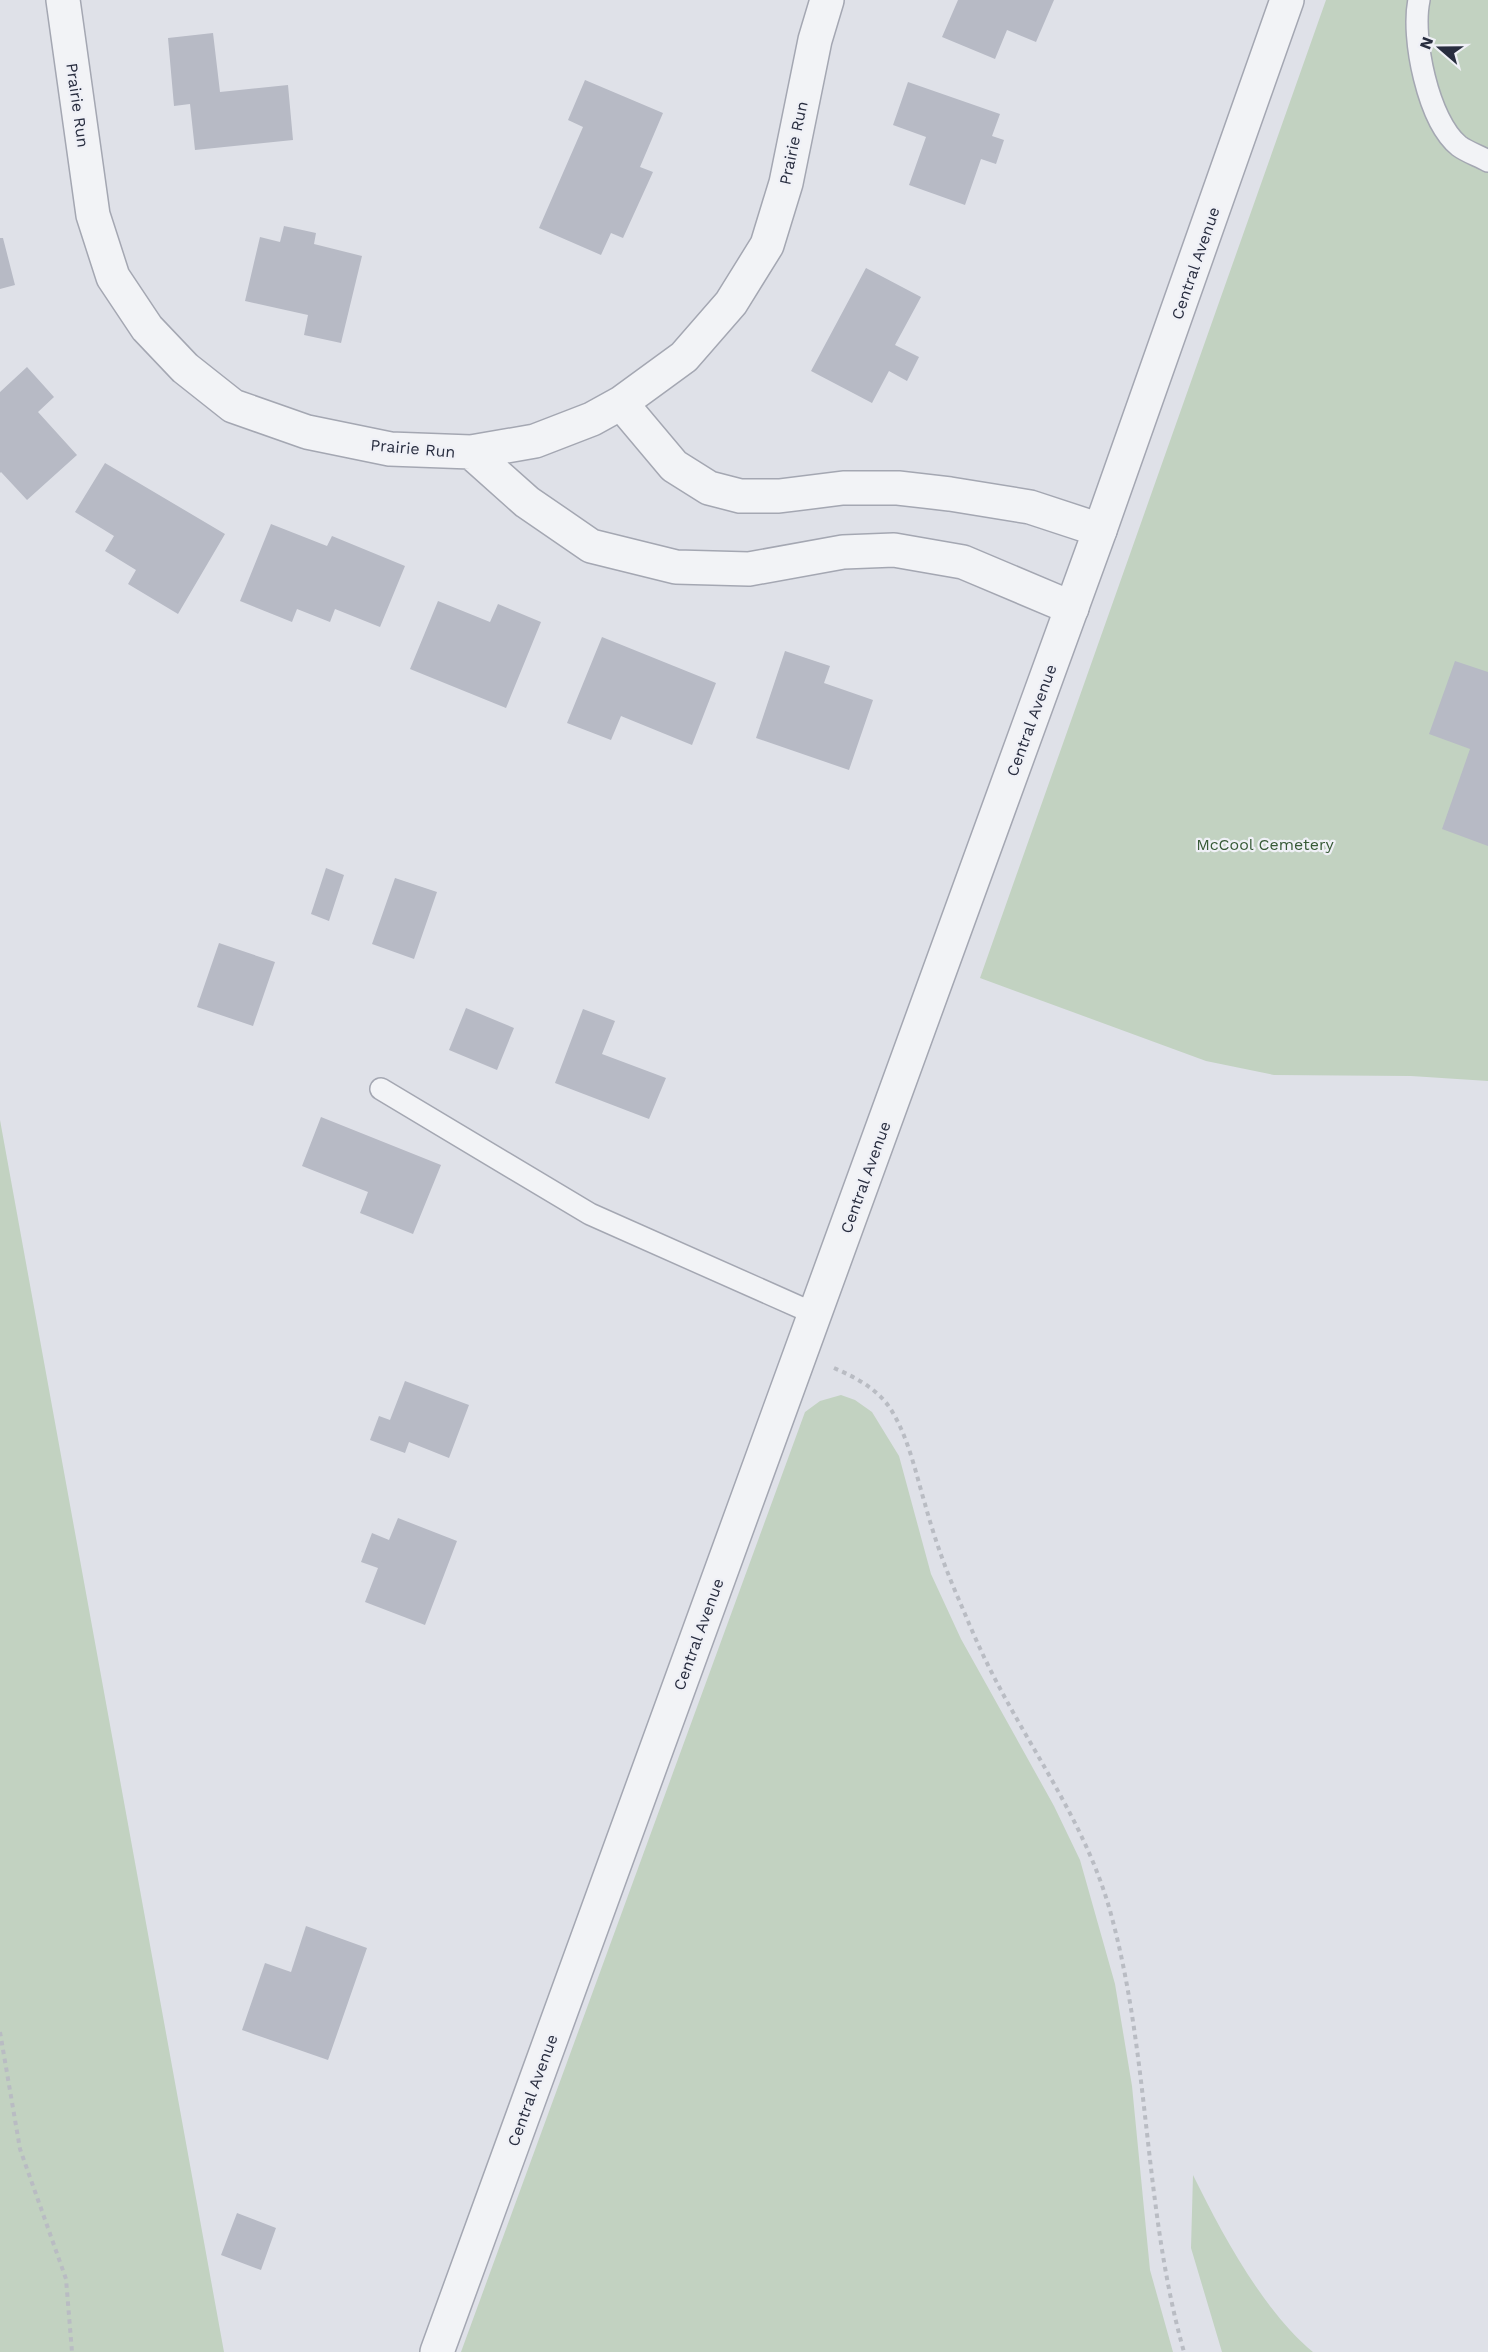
<svg xmlns="http://www.w3.org/2000/svg" width="1488" height="2352" font-family="'Work Sans',sans-serif">
	<style>
		.green { fill: #c2d2c1 }
		.building { fill: #b7bac5 }
		.lines { fill: none; stroke-linecap: round; stroke-linejoin: round }
		.service-casing { stroke: #a4a7b2; stroke-width: 24 }
		.minor-casing { stroke: #a4a7b2; stroke-width: 36 }
		.tertiary-casing { stroke: #a4a7b2; stroke-width: 36 }
		.path { stroke: #b9bcc3; stroke-width: 4; stroke-dasharray: 4.5 4.5; stroke-linecap: butt }
		.service { stroke: #f2f3f6; stroke-width: 21 }
		.minor { stroke: #f2f3f6; stroke-width: 33 }
		.tertiary { stroke: #f2f3f6; stroke-width: 33 }
		.labels { text-anchor: middle; stroke-width: 4.5; stroke-linejoin: round; paint-order: stroke }
		.street-label { font-size: 16px; fill: #282d3f; stroke: #eff0f6 }
		.park-label { font-size: 16px; fill: #375a36; stroke: #eff0f6 }
	</style>
	<rect width="100%" height="100%" fill="#dfe1e8"/>
	<path class="green" d="M1326,0H1488V1081L1411,1076L1274,1075L1206,1061L980,978Z
		M0,1120L224,2352H0Z
		M841,1395L855,1400L872,1412L899,1456L931,1574L961,1639L1054,1806L1080,1860L1115,1984L1132,2086L1150,2270L1173,2352H461L805,1412L820,1401Z
		M1193,2175C1221,2232 1263,2311 1313,2352H1222L1191,2248Z"/>
	<path class="building" d="M958,0H1054L1036,42L1007,30L995,59L942,37Z
		M213,33L220,92L288,85L293,140L195,150L190,104L174,106L168,38Z
		M585,80L663,113L640,167L653,172L623,238L611,233L601,255L539,228L583,127L568,120Z
		M908,82L1000,114L992,136L1004,140L996,164L981,159L965,205L909,185L926,137L893,125Z
		M284,226L316,233L314,244L362,256L341,343L304,335L308,315L245,301L260,237L280,242Z
		M0,238H3L15,285L0,289Z
		M866,268L921,297L895,345L919,357L907,381L889,371L872,403L811,371Z
		M27,367L54,397L38,412L77,455L27,500L1,472L0,473V392Z
		M105,463L225,534L178,614L128,584L136,570L105,551L114,536L75,512Z
		M271,524L327,546L332,536L405,566L380,627L335,609L330,622L297,609L292,622L240,601Z
		M438,601L490,622L498,604L541,622L506,708L410,669Z
		M602,637L716,683L692,745L621,716L611,740L567,723Z
		M785,651L830,666L824,683L873,700L849,770L756,738Z
		M1455,661L1488,672V846L1442,829L1470,749L1429,734Z
		M326,868L344,875L329,921L311,914Z
		M395,878L437,892L414,959L372,944Z
		M219,943L275,962L253,1026L197,1007Z
		M466,1008L514,1028L497,1070L449,1050Z
		M583,1009L615,1021L602,1054L666,1078L649,1119L555,1083Z
		M321,1117L441,1165L413,1234L360,1213L368,1192L302,1166Z
		M405,1381L469,1405L449,1458L409,1442L405,1453L370,1440L379,1416L390,1420Z
		M398,1518L457,1541L425,1625L365,1602L378,1568L361,1562L372,1533L389,1540Z
		M306,1926L367,1948L328,2060L242,2030L265,1963L291,1972Z
		M237,2213L276,2228L261,2270L221,2255Z"/>
	<g class="lines">
		<defs>
			<path id="service" d="M1419,0C1411,37 1428,121 1459,146C1467,152 1479,156 1488,161
				M381,1089L590,1214L815,1314"/>
			<path id="minor" d="M63,0L93,215L113,277L147,328L185,368L233,406L307,432L390,449L471,452L535,441L592,419L621,403L684,357L731,303L767,245L786,183L815,40L827,0
				M621,403L674,466L709,488L740,496H779L843,488H898L950,494L1030,507L1100,530
				M471,452L527,502L591,546L676,567L749,569L843,552L894,550L963,562L1072,608"/>
			<path id="tertiary" d="M437,2352L1100,530L1287,0"/>
		</defs>
		<use href="#service" class="service-casing"/>
		<use href="#minor" class="minor-casing"/>
		<use href="#tertiary" class="tertiary-casing"/>
		<path class="path" d="M834,1368C857,1378 880,1390 893,1413C909,1440 916,1474 925,1504C934,1537 945,1568 959,1600C968,1621 977,1643 987,1663C1029,1749 1088,1825 1112,1918C1150,2060 1144,2211 1184,2352
			M0,2032L20,2149L66,2279L72,2352"/>
		<use href="#service" class="service"/>
		<use href="#minor" class="minor"/>
		<use href="#tertiary" class="tertiary"/>
	</g>
	<g class="labels">
		<g class="street-label">
			<text transform="translate(78 105) rotate(82)" y="6">Prairie Run</text>
			<text transform="translate(793 143) rotate(-78)" y="6">Prairie Run</text>
			<text transform="translate(1195 263) rotate(-71)" y="6">Central Avenue</text>
			<text transform="translate(413 448) rotate(5)" y="6">Prairie Run</text>
			<text transform="translate(1031 720) rotate(-70)" y="6">Central Avenue</text>
			<text transform="translate(865 1177) rotate(-70)" y="6">Central Avenue</text>
			<text transform="translate(698 1634) rotate(-70)" y="6">Central Avenue</text>
			<text transform="translate(532 2090) rotate(-70)" y="6">Central Avenue</text>
		</g>
		<g class="park-label">
			<text x="1265" y="850">McCool Cemetery</text>
		</g>
	</g>
	<g transform="translate(1440 48) rotate(290)" stroke="#eff0f6" stroke-width="4.5" paint-order="stroke">
	<path d="M0-4.5L10 22L0 15L-10 22Z" fill="#282d3f"/>
	<text y="-9" font-size="16" font-weight="bold" text-anchor="middle" fill="#282d3f">N</text>
	</g>
</svg>
